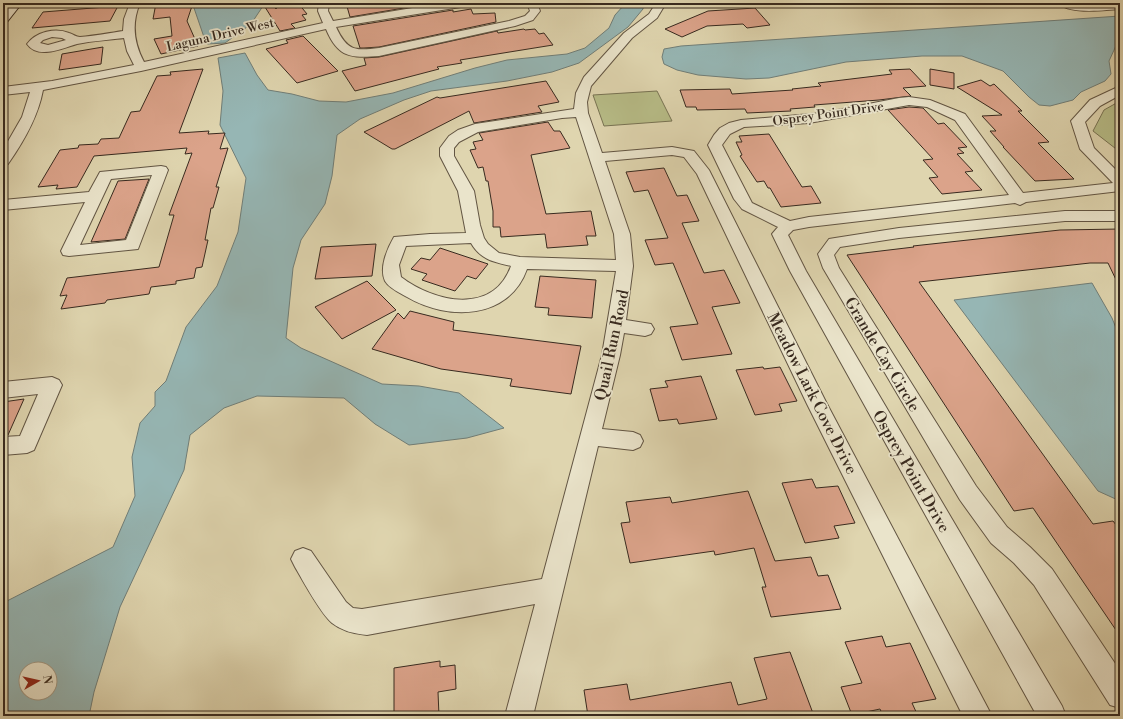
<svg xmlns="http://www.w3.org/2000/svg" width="1123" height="719" font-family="'Libre Bodoni',serif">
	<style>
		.green { fill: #b7bc87; stroke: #787353 }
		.water { fill: #96b6b4; stroke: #707e78; fill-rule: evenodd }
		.building { fill: #dba38a; stroke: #382a1f }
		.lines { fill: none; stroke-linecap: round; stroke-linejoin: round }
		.street-casing { stroke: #625543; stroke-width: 2 }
		.secondary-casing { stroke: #382a1f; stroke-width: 2 }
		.street { fill: #eae4cb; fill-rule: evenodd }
		.secondary { fill: #eae4cb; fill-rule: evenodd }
		.labels { text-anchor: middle; stroke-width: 3.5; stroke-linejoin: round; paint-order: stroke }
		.far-street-label { font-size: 13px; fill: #382a1f; stroke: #eae4cb }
		.street-label { font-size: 16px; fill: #382a1f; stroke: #eae4cb }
	</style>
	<rect width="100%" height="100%" fill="#dfd5af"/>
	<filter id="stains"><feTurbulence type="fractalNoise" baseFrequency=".005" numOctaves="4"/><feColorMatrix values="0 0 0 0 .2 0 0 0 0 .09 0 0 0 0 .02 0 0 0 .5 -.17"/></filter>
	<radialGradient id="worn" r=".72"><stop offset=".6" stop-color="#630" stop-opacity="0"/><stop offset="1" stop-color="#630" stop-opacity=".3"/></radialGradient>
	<path class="green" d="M657,91L672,121L604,126L593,95Z
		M1120,101V152L1093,131L1104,110Z"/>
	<path class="water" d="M196,3H265L251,24L225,43L208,44L206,43L194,8Z
		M623,3H644L643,9L628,27L579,63L552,72L507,81L431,91L404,100L360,119L337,135L332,176L325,204L301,240L293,268L286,338L301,348L382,384L419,386L459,393L504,428L467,438L409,445L375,424L344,398L257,396L224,408L190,435L184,470L120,607L94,692L89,716H3V603L113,547L135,496L132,457L140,423L155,406V392L166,381L186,327L217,286L238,232L246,178L220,125L223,91L218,58L245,53L257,75L268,90L292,94L319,101L346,102L393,93L475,68L507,60L567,54L585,48L609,28L615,15L624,5ZM26,669H50V693H26Z
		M1120,16V37L1109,61L1111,74L1105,81L1081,92L1073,100L1050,106L1039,105L1029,97L1003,71L962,56H922L846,62L769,78L746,79L698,75L677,70L664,64L662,57L664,49L681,46Z
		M1092,283L1112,318L1120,338V501L1098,491L954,300Z"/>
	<path class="building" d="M156,3H188L187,7L192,6L187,21L198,46L161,54L154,39L172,36L170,17L153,19Z
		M270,3L276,9L281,3H298L307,14L302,15L306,20L291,24L295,28L280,31L265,7Z
		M346,3H434L350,17Z
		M118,6L110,21L32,28L43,12Z
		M755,8L770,25L747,28L743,24L707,26L682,37L665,29L708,11Z
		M471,9L473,14L495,13L496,22L379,47L364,48H360L353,26L453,10V12Z
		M524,29L525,30L535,29L539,34L544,33L553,45L460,60L462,63L437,67L439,69L355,91L342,71L366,65L364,58L379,57L497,31L498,33Z
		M303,36L338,71L297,83L266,49L288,43L286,40Z
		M103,47L101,64L59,70L62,54Z
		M203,69L179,133L209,131L208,134L225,133L220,149L228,148L216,187H219L213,208H211L205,240H208L202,267L196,268L194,278L176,281V284L151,287L149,294L107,300L105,303L61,309L67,295L60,296L67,278L159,267L174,215H169L192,153L185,154L187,148L94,156L77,187L56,189L58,185L38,187L60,150L78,148L79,145L98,144L101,139L119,138L131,112L140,111L157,76L171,75L170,72Z
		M910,69L926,86L903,88L911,96L879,100L814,105L815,107L790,109L791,111L747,113L745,109L697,110L696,107H686L680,90L730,89L732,94L793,90L792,89L821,86L818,83L892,74L889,70Z
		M930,69L954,73V89L930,85Z
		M981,80L990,86L994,84L1022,111H1018L1049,142L1038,143L1074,179L1035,181L1003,147H1004L990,131H996L982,116L1002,115L957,87Z
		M546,81L559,102L538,106L542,112L474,123L469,111L395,149H392L364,132L437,97L440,98Z
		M909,107L923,108L938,124L944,123L967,147L958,148L964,153L957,154L973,171L965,172L982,190L942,194L929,178L938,177L923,160L933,159L888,110Z
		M548,122L554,131H560L570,148L531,155L546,214L591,211L596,236H586L588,245L547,248L545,234L501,237L500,227H493V211L488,181H486L483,167L478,168L470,150L476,149L473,142L483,140L479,133Z
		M769,134L802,187L811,186L821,203L781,207L770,188H768L764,181L757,182L740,156L742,155L736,142H742L739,136Z
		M664,168L677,196L687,195L699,221L682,223L704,273L724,270L740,303L712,307L732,354L682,360L670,327L698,324L673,263L655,265L645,240L668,238L648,190L634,192L626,172Z
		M149,179L125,239L91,242L118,181Z
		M1120,229V288L1108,263H1090L919,282L1093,524L1113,521L1120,530V636L1033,508L1014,511L847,255L914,247L913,246L1060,230Z
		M376,244L372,276L315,279L321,247Z
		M440,248L488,264L476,279L467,276L455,291L422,280L427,274L411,269L421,258L430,260Z
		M540,276L596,280L592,318L548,315L549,308L535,307Z
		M367,281L396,310L342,339L315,307Z
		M410,311L454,322L453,330L581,346L571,394L510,386L512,379L441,369L372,349L398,313L404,319Z
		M763,367L764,369L780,367L797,401L779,404L782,411L755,415L736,370Z
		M701,376L717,419L679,424L677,419L659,421L650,389L668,387L665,381Z
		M24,399L8,435L3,436V402Z
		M812,479L816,488L838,486L855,523L834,526L839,538L805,543L782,483Z
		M748,491L775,561L811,557L818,576L828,575L841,609L771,617L762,587H766L754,548L715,555L714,551L630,563L621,523L630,522L626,502L670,497L672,503Z
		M882,636L886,647L910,643L936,699L912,703L918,716H883L880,709L852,715L841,687L862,683L845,642Z
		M790,652L814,716H588L584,690L627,684L630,700L731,682L738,705L767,699L754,658Z
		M440,661V667L455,665L456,689L438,692L439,716H394V668Z"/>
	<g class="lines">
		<defs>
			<path id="street" d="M130,3H140C131,24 134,43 144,62L323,23L318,11L319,3H329L328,11L333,21L443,3H472L467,6L336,27C347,51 355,51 379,48L509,21L525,16L530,11L527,3H537L540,11L533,20L515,26L379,56C351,58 338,58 326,29L141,71L43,90C38,117 24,141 8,164L3,165V150L22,117L30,92L3,95V87L52,81L134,65L127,51L124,38C109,40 92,41 77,44C63,48 38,60 27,44C36,32 55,27 69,33C73,34 76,37 80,37C94,36 109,33 123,31L124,19ZM52,37L62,38L66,40L48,45L40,43L43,40Z
				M656,3H666L657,18L632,38L591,86L587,102L588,113L602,153L672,147L694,151L709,170L826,402L992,716H963L807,404L697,174L684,157L672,155L605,161L630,234L633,266L626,320L651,324L654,329L651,334L645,336L624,333L620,355L602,429L633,432L640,435L643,441L640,447L633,450L598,446L533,716H505L535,604L367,635C355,634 342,631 332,623C321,614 303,581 295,567L291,559L295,551L303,548L311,551L346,602L353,608L362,609L542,579L602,355L616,271L527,269C509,320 448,321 407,297C400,293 389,288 385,281C379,268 387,249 394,237L430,234L466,233L458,191L440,156V148L449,136L458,130L475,124L574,109L576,93L584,77L624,33L649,14ZM576,117L614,234L616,260L520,257L499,253L488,244L484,238L480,225L474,191L454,156V148L459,142L478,132L562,118ZM471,243C480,259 493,262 511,266C493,316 434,302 401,277L399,265L406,246Z
				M1059,3L1092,4L1120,3V9C1106,10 1068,15 1059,3Z
				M1120,86V95L1100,106L1085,122L1094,148L1120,174V191L1026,202L1020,205L1015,203L809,227L793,230L788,235L806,271L1062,706L1066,716H1037L790,271L772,234L778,227L742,209L734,199L708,145L714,135L720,128L729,123L741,120L822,113L899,98L909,97L930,100L965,114L1023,193L1113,183L1080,149L1071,121L1090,100ZM909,105L927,107L955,120L1009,195L809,217L790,221L752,203L722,145L730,134L744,127L809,123Z
				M161,166L166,167L168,170L138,249L69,256L63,255L61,251L85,202L3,210V200L89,192L100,172ZM152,175L126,240L80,245L111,179Z
				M1065,211H1120V221H1065L899,238L840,247L834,255L839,268L976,486L1007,527L1030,547L1052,569L1120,671V708L1110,705L1034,585L1014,563L991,543L960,500L823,268L818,254L829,239L835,238L899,228Z
				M52,377L59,380L62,385L34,450L27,453L3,455V437L20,436L38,394L3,398V382Z"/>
			<path id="secondary" d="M10,3H22L7,22L3,23V11Z"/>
		</defs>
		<use href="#street" class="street-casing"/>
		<use href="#secondary" class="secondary-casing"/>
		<use href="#street" class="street"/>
		<use href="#secondary" class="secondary"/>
	</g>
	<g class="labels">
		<g class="far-street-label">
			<text transform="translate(220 34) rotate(-13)" y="5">Laguna Drive West</text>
			<text transform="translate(828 113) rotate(-8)" y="5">Osprey Point Drive</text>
		</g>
		<g class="street-label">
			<text transform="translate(611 345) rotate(-78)" y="6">Quail Run Road</text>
			<text transform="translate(883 354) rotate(59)" y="6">Grande Cay Circle</text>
			<text transform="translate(813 393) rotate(63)" y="6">Meadow Lark Cove Drive</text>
			<text transform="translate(912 471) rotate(60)" y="6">Osprey Point Drive</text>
		</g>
	</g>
	<rect width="1123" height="719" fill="none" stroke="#dfd5af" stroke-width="16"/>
	<rect x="4" y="4" width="1115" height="711" fill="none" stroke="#382a1f" stroke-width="2"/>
	<rect x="8" y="8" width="1107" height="703" fill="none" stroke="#382a1f"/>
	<g transform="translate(38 681) rotate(82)"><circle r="19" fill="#eae4cb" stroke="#a39a86"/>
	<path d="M0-3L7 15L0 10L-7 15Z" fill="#8f2418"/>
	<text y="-6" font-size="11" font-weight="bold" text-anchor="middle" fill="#382a1f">N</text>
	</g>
	<rect width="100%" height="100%" filter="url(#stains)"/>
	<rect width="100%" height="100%" fill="url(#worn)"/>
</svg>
